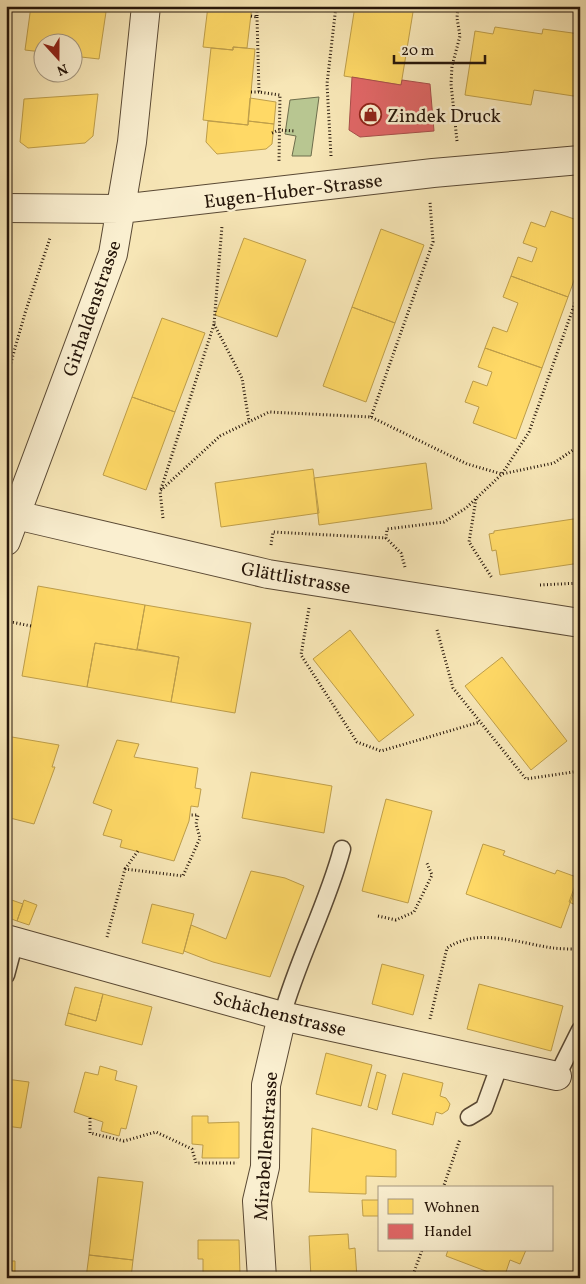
<svg xmlns="http://www.w3.org/2000/svg" width="586" height="1284" font-family="Vollkorn,serif">
	<style>
		.green { fill: #b8c691; stroke: #6e6e4d }
		.homes { fill: #ffd966; stroke: #be9e4a }
		.shops { fill: #e06666; stroke: #a84e4a }
		.lines { fill: none; stroke-linecap: round; stroke-linejoin: round }
		.lane-casing { stroke: #5a4934; stroke-width: 19 }
		.street-casing { stroke: #5a4934; stroke-width: 30 }
		.path { stroke: #251509; stroke-width: 3; stroke-dasharray: 1 2.5; stroke-linecap: butt }
		.lane { stroke: #faefd0; stroke-width: 16 }
		.street { stroke: #faefd0; stroke-width: 28 }
		.labels { text-anchor: middle; stroke-width: 5; stroke-linejoin: round; paint-order: stroke }
		.poi-label { font-size: 19px; fill: #251509; stroke: #faefd0; text-anchor: start }
		.street-label { font-size: 19px; fill: #251509; stroke: #faefd0 }
	</style>
	<rect width="100%" height="100%" fill="#f7e6b6"/>
	<filter id="stains"><feTurbulence type="fractalNoise" baseFrequency=".004" numOctaves="4"/><feColorMatrix values="0 0 0 0 .2 0 0 0 0 .09 0 0 0 0 .02 0 0 0 .5 -.17"/></filter>
	<radialGradient id="worn" r=".72"><stop offset=".6" stop-color="#630" stop-opacity="0"/><stop offset="1" stop-color="#630" stop-opacity=".3"/></radialGradient>
	<path class="green" d="M319,97L311,156H292L296,136L285,134L290,100Z"/>
	<path class="homes" d="M31,6H62L106,12L99,59L72,56V42H42V52L25,50Z
		M208,6H252L247,48L233,47V50L203,47Z
		M355,6H414L401,85L344,76Z
		M495,27L542,34L543,29L580,34V97L534,90L531,105L465,95L475,31L493,34Z
		M233,47L255,49L248,125L203,120L211,48L233,50Z
		M98,94L93,136L85,143L28,148L20,142L24,99Z
		M250,98L276,102L274,124L248,121Z
		M208,121L248,125V121L274,124L272,144L266,149L217,154L206,142Z
		M551,211L580,221V264L568,297L511,276L518,257L532,262L537,248L523,243L531,222L545,227Z
		M381,229L424,245L395,323L352,307Z
		M244,238L306,260L277,337L215,315Z
		M6,251H10L9,289H6Z
		M511,276L568,297L542,368L485,348L493,327L507,332L518,303L503,297Z
		M352,307L395,323L366,402L323,386Z
		M162,318L205,333L175,412L132,397Z
		M485,348L542,368L516,439L473,423L479,407L465,402L473,381L487,386L492,372L478,367Z
		M132,397L175,412L146,490L103,475Z
		M426,463L432,509L319,525L314,478Z
		M313,469L319,513L221,527L215,483Z
		M580,518V563L500,575L496,550L492,551L489,534L494,533V531Z
		M38,586L145,605L137,650L95,643L87,687L22,676Z
		M145,605L251,623L235,713L171,702L179,657L137,649Z
		M350,630L414,715L379,742L313,659Z
		M95,643L179,657L171,702L87,687Z
		M502,657L567,741L531,770L465,686Z
		M6,736L59,745L52,767H55L34,824L6,817Z
		M117,740L139,744L134,757L198,768L195,788L201,789L198,807L191,806L189,821L174,861L120,847L122,840L103,835L112,810L93,803Z
		M251,772L332,786L324,833L242,818Z
		M386,799L432,811L408,903L362,891Z
		M483,844L505,851L503,855L555,874L557,870L579,878L561,928L466,894Z
		M251,871L285,878L304,886L270,977L213,962L184,951L191,925L226,939Z
		M580,872V907L569,902Z
		M6,898L23,904L17,921L6,917Z
		M24,900L37,905L29,925L17,921Z
		M152,904L194,914L183,954L142,943Z
		M382,964L424,975L413,1015L372,1004Z
		M479,984L563,1006L551,1051L467,1029Z
		M75,987L103,994L96,1021L68,1013Z
		M103,994L152,1007L142,1045L65,1025L68,1013L96,1021Z
		M326,1053L372,1065L361,1106L316,1094Z
		M100,1066L117,1071L115,1080L137,1086L126,1129L121,1128L119,1136L101,1131L103,1122L74,1112L85,1072L98,1075Z
		M377,1072L386,1075L377,1110L368,1107Z
		M403,1073L443,1083L440,1096L446,1098L450,1104L448,1110L442,1114L436,1112L433,1125L392,1114Z
		M6,1079L29,1082L21,1128L6,1126Z
		M192,1116H208V1123L239,1122V1158H202L203,1145L192,1144Z
		M312,1128L396,1150V1177L366,1176V1194L309,1192Z
		M98,1177L143,1182L133,1260L89,1255Z
		M362,1200H380V1216H363Z
		M348,1234L349,1249L355,1248L357,1278H311L309,1236Z
		M198,1240H239L240,1274H203V1259H198Z
		M448,1250H526L520,1264L510,1260L504,1278L446,1256Z
		M89,1255L133,1260L131,1278H86Z
		M6,1261H15V1278H6Z
		M211,1274H239V1278H211Z"/>
	<path class="shops" d="M352,77L401,85L402,80L430,84L434,131L360,137L349,130Z"/>
	<g class="lines">
		<defs>
			<path id="lane" d="M6,975L15,941
				M282,1016C298,958 327,906 342,849
				M557,1076L580,1030
				M469,1117L484,1108L500,1064"/>
			<path id="street" d="M6,208L120,209L433,173L580,160
				M16,515L268,574L580,623
				M6,541L113,254L132,142L146,6
				M6,939L282,1016L557,1076
				M262,1278L257,1201L265,1167L266,1085L282,1016"/>
		</defs>
		<use href="#lane" class="lane-casing"/>
		<use href="#street" class="street-casing"/>
		<path class="path" d="M251,16L257,17V6
			M257,17L259,92L280,95L279,161
			M251,92H259
			M272,133L279,130L295,131
			M457,141L451,84L452,66L460,36L457,18L458,6
			M331,156L327,84L336,6
			M214,324L242,378L249,422
			M6,380L25,313L50,238
			M371,417L433,242L430,202
			M161,489L214,324L222,226
			M476,499L469,542L492,578
			M163,518L160,491L220,436L269,412L371,417L467,464L502,474L554,463L573,450L580,449
			M271,545L273,532L386,538
			M405,567L401,553L386,538L387,529L444,522L466,508L502,474L529,432L580,289
			M540,585L580,583
			M309,608L301,655L357,742L381,751L480,722
			M6,621L31,626
			M437,630L453,688L526,779L580,771
			M125,869L138,851
			M378,916L396,920L414,912L432,875L426,861
			M107,937L125,869L183,876L200,838L196,824L198,815H190
			M430,1019L447,948C479,927 518,943 553,948C561,949 571,949 580,949
			M90,1118V1133L124,1141L156,1132L192,1149L196,1163H237
			M443,1188L460,1139
			M412,1278L422,1250"/>
		<use href="#lane" class="lane"/>
		<use href="#street" class="street"/>
	</g>
	<defs>
		<symbol id="shop-ring" viewBox="-11 -11 22 22"><circle r="9.5" fill="#faefd0" stroke="#8f2418" stroke-width="1.5"/><path d="M-5-2.5h2.3a2.7 3.5 0 0 1 5.4 0H5L5.5 6h-11ZM-1.5-2.5h3a1.5 2.3 0 0 0-3 0Z" fill="#8f2418"/></symbol>
	</defs>
	<g fill-rule="evenodd">
		<use href="#shop-ring" x="358" y="102" width="25" height="25"/>
	</g>
	<g class="labels">
		<g class="poi-label">
			<text x="387" y="122">Zindek Druck</text>
		</g>
		<g class="street-label">
			<text transform="translate(293 190) rotate(-7)" y="7">Eugen-Huber-Strasse</text>
			<text transform="translate(91 308) rotate(-71)" y="7">Girhaldenstrasse</text>
			<text transform="translate(296 577) rotate(10)" y="7">Glättlistrasse</text>
			<text transform="translate(280 1013) rotate(14)" y="7">Schächenstrasse</text>
			<text transform="translate(265 1146) rotate(-86)" y="7">Mirabellenstrasse</text>
		</g>
	</g>
	<rect width="586" height="1284" fill="none" stroke="#f7e6b6" stroke-width="25"/>
	<rect x="8" y="8" width="571" height="1269" fill="none" stroke="#251509" stroke-width="2.5"/>
	<rect x="12" y="12" width="561" height="1259" fill="none" stroke="#251509"/>
	<rect x="378" y="1186" width="175" height="65" fill="#faefd0" stroke="#a59880"/>
	<rect x="388" y="1199" width="25" height="15" fill="#ffd966" stroke="#a59880"/>
	<text x="424" y="1212" font-size="15" fill="#251509">Wohnen</text>
	<rect x="388" y="1224" width="25" height="15" fill="#e06666" stroke="#a59880"/>
	<text x="424" y="1236" font-size="15" fill="#251509">Handel</text>
	<g transform="translate(58 58) rotate(159)"><circle r="24" fill="#faefd0" stroke="#a59880"/>
	<path d="M0-4L9 19L0 12L-9 19Z" fill="#8f2418"/>
	<text y="-8" font-size="14" font-weight="bold" text-anchor="middle" fill="#251509">N</text>
	</g>
	<path d="M394 55v8h91v-8" fill="none" stroke="#251509" stroke-width="2.5"/>
	<text x="401" y="55" font-size="15" fill="#251509" stroke="#faefd0" stroke-width="4" paint-order="stroke">20 m</text>
	<rect width="100%" height="100%" filter="url(#stains)"/>
	<rect width="100%" height="100%" fill="url(#worn)"/>
</svg>
